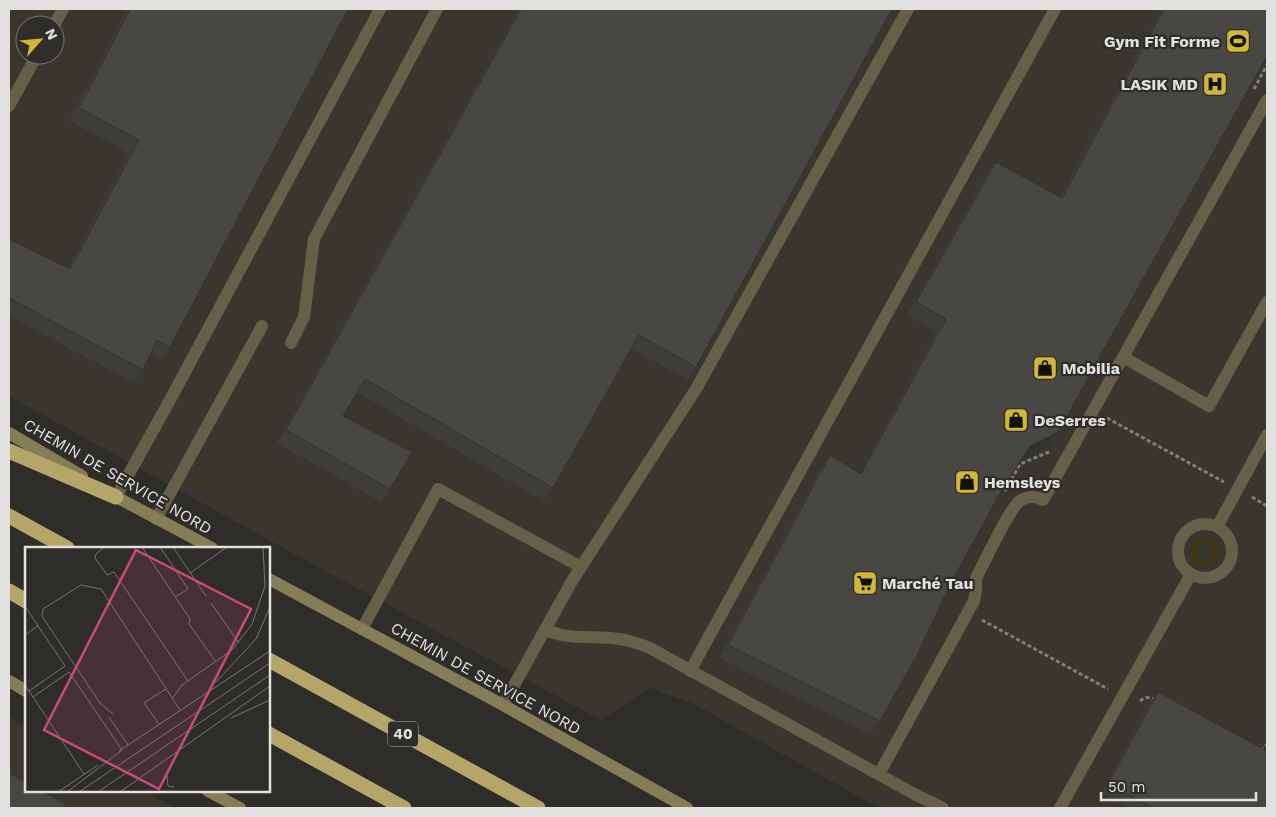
<svg xmlns="http://www.w3.org/2000/svg" width="1276" height="817" font-family="'Work Sans',sans-serif">
	<style>
		.built { fill: #38362d; fill-rule: evenodd }
		.green { fill: #41380c; fill-rule: evenodd }
		.lines { fill: none; stroke-linecap: round; stroke-linejoin: round }
		.path { stroke: #7f7e7b; stroke-width: 3; stroke-dasharray: 4 2.5; stroke-linecap: butt }
		.service { stroke: #666048; stroke-width: 12 }
		.minor { stroke: #666048; stroke-width: 12 }
		.secondary { stroke: #857d56; stroke-width: 12 }
		.motorway { stroke: #b4a668; stroke-width: 15 }
		.wall { fill: #3e3d3a }
		.shaded-wall { fill: #323230 }
		.building { fill: #484744; stroke: #323230 }
		.labels { text-anchor: middle; stroke-width: 4.5; stroke-linejoin: round; paint-order: stroke }
		.shield { fill: #2e2d2a; stroke: #acaba9; stroke-width: 1 }
		.shield-label { font-size: 15px; font-weight: bold; fill: #e2e1df }
		.poi-label { font-size: 16px; font-weight: bold; fill: #e2e1df; stroke: #2e2d2a; text-anchor: start }
		.street-label { font-size: 16px; fill: #e2e1df; stroke: #2e2d2a }
		.inset-road { fill: none; stroke: #767572; stroke-width: 1 }
		.view { fill: #ca4a7c; fill-opacity: 0.15; stroke: #ca4a7c; stroke-width: 2.5 }
		.inset-edge { fill: none; stroke: #e2e1df; stroke-width: 2.5 }
	</style>
	<rect width="100%" height="100%" fill="#2e2d2a"/>
	<path class="built" d="M9,9H1267V808H883L868,802L692,703L650,688L601,720L314,565L9,396ZM25,25H55V55H25Z
		M9,716L26,726V791H144L176,808H9Z"/>
	<path class="green" d="M1205,537C1225,542 1219,568 1201,564C1184,560 1190,539 1205,537ZM1202,542H1208L1213,549L1212,555L1205,560L1199,559L1195,554L1197,545Z"/>
	<g class="lines">
		<path class="path" d="M1254,89L1267,65
			M1107,418L1224,482
			M1005,491L1020,464L1051,451
			M1252,497L1267,506
			M982,620L1108,689
			M1140,701C1146,696 1150,697 1157,700
			M1260,750L1267,745"/>
		<path class="service" d="M291,343L304,317L314,239L437,9
			M1123,357L1209,406L1267,302
			M116,497L170,400L380,9
			M156,519L262,326
			M362,629L438,489L581,567
			M545,629C566,641 595,635 619,639C630,640 640,644 650,648L916,795L943,808
			M690,671L1055,9
			M503,705L572,581L696,389L908,9
			M879,774L974,601L976,591V578C984,564 1010,506 1021,500C1029,496 1036,496 1043,500L1267,100
			M1060,808L1191,574"/>
		<path class="minor" d="M54,25L63,9
			M9,106L37,55
			M1178 551a27 27 0 1 1 54 0a27 27 0 1 1-54 0Z
			M1217,527L1267,435"/>
		<path class="secondary" d="M9,433L82,476
			M107,492L212,548
			M269,579L503,705L687,808
			M9,681L26,691
			M208,791L240,808"/>
		<path class="motorway" d="M9,451L116,497
			M9,516L67,548
			M9,591L26,601
			M269,660L538,808
			M269,734L404,808"/>
	</g>
	<path class="wall" d="M128,9H348L170,347L161,360L150,354L143,370L134,383L9,316V239L68,268L129,153L69,121Z
		M519,9H892L696,367L687,380L631,348L553,488L543,501L357,392L343,416L390,489L381,502L277,443Z
		M1162,9H1267L1048,446L1022,458L998,497L952,581L880,721L870,735L719,658L821,468L830,455L860,474L936,332L907,315L986,176L996,162L1060,197Z
		M1158,692L1267,808H1128L1101,794L1150,702Z"/>
	<path class="shaded-wall" d="M1058,432L1048,446L1021,459L1030,446Z"/>
	<path class="building" d="M130,9H348L170,347L157,340L143,370L9,298V239L70,269L139,140L79,108Z
		M521,9H892L696,367L639,335L553,488L365,379L343,416L412,452L390,489L286,430Z
		M1164,9H1267V56L1058,432L1030,446L998,497L952,581L917,655L880,721L728,645L830,455L861,474L946,319L916,302L996,162L1062,198Z
		M1158,692L1267,751V808H1154L1108,784Z
		M9,773L26,782V791H41L66,804L64,808H9Z"/>
	<defs>
		<symbol id="stadium-square" viewBox="-11 -11 22 22"><rect x="-9" y="-9" width="18" height="18" rx="4" fill="#d1b736" stroke="#2e2d2a"/><path d="M0-5a6.5 5 0 1 0 0 10a6.5 5 0 1 0 0-10ZM-3.5-1.8h7v3.6h-7Z" fill="#111"/></symbol>
		<symbol id="hospital-square" viewBox="-11 -11 22 22"><rect x="-9" y="-9" width="18" height="18" rx="4" fill="#d1b736" stroke="#2e2d2a"/><path d="M-5-5h3v3.5h4V-5h3V5h-3V1.5h-4V5h-3Z" fill="#111"/></symbol>
		<symbol id="shop-square" viewBox="-11 -11 22 22"><rect x="-9" y="-9" width="18" height="18" rx="4" fill="#d1b736" stroke="#2e2d2a"/><path d="M-5-2.5h2.3a2.7 3.5 0 0 1 5.4 0H5L5.5 6h-11ZM-1.5-2.5h3a1.5 2.3 0 0 0-3 0Z" fill="#111"/></symbol>
		<symbol id="supermarket-square" viewBox="-11 -11 22 22"><rect x="-9" y="-9" width="18" height="18" rx="4" fill="#d1b736" stroke="#2e2d2a"/><path d="M-6-5.5h2.5l.6 2H6L4.5 2H-2.5L-4.4-4H-6ZM-1.5 3.2a1.3 1.3 0 1 0 .1 0ZM3 3.2a1.3 1.3 0 1 0 .1 0Z" fill="#111"/></symbol>
	</defs>
	<g fill-rule="evenodd">
		<use href="#stadium-square" x="1224" y="27" width="28" height="28"/>
		<use href="#hospital-square" x="1201" y="70" width="28" height="28"/>
		<use href="#shop-square" x="1031" y="354" width="28" height="28"/>
		<use href="#shop-square" x="1002" y="406" width="28" height="28"/>
		<use href="#shop-square" x="953" y="468" width="28" height="28"/>
		<use href="#supermarket-square" x="851" y="569" width="28" height="28"/>
	</g>
	<g class="labels">
		<rect class="shield" x="388" y="721.5" width="30" height="25" rx="4"/>
		<g class="shield-label">
			<text x="403" y="739">40</text>
		</g>
		<g class="poi-label">
			<text x="1220" y="47" text-anchor="end">Gym Fit Forme</text>
			<text x="1198" y="90" text-anchor="end">LASIK MD</text>
			<text x="1062" y="374">Mobilia</text>
			<text x="1034" y="426">DeSerres</text>
			<text x="984" y="488">Hemsleys</text>
			<text x="882" y="589">Marché Tau</text>
		</g>
		<g class="street-label">
			<text transform="translate(118 476) rotate(30)" y="6">CHEMIN DE SERVICE NORD</text>
			<text transform="translate(486 678) rotate(29)" y="6">CHEMIN DE SERVICE NORD</text>
		</g>
	</g>
	<g transform="translate(25 547)">
		<rect width="245" height="245" fill="#2e2d2a"/>
		<path class="inset-road" d="M79,0L71,7L70,11L82,28L89,25L163,134M117,0L165,72L164,77L191,115M135,0L163,42L150,50M148,0L181,49M165,26L202,0M186,56L214,96M0,59L13,79M0,88L13,79L40,119L4,144M190,136L231,92L245,60M0,138L59,227M8,150L44,125L97,203M147,152L157,138L207,103L227,77L240,39L238,0M88,167L75,156L17,69L18,62L56,38L76,42L155,163M84,170L103,198M206,171L245,153M134,177L119,156L141,142M94,204L245,104M142,229L143,239L149,240M33,245L73,218M42,245L97,203M54,245L245,116M73,245L245,128M95,245L245,139"/>
		<path class="view" d="M111,3L226,62L134,242L19,183Z"/>
		<rect width="245" height="245" class="inset-edge"/>
	</g>
	<rect width="1276" height="817" fill="none" stroke="#e2e1df" stroke-width="20"/>
	<g transform="translate(40 40) rotate(63)"><circle r="24" fill="#2e2d2a" stroke="#767572"/>
	<path d="M0-4L9 19L0 12L-9 19Z" fill="#d1b736"/>
	<text y="-8" font-size="14" font-weight="bold" text-anchor="middle" fill="#e2e1df">N</text>
	</g>
	<path d="M1101 792v8h155v-8" fill="none" stroke="#e2e1df" stroke-width="2.5"/>
	<text x="1108" y="792" font-size="15" fill="#e2e1df" stroke="#2e2d2a" stroke-width="4" paint-order="stroke">50 m</text>
</svg>
